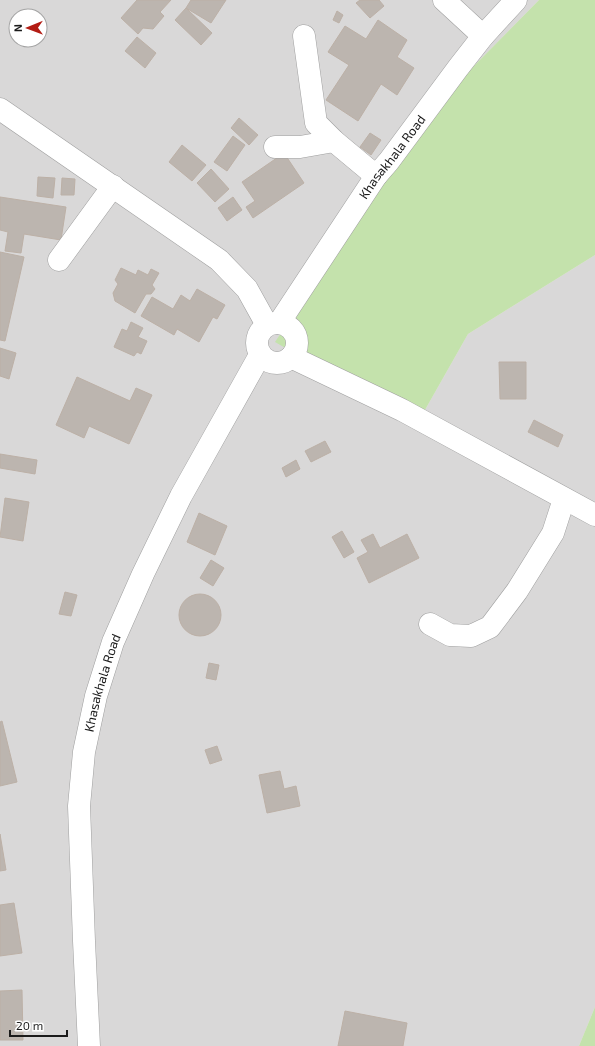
<svg xmlns="http://www.w3.org/2000/svg" width="595" height="1046" font-family="'Exo 2',sans-serif">
	<style>
		.residential { fill: #d9d8d8; fill-rule: evenodd }
		.grass { fill: #c4e2ac }
		.building { fill: #bcb5af; stroke: #bcb0a6 }
		.lines { fill: none; stroke-linecap: round; stroke-linejoin: round }
		.minor-casing { stroke: #9f9f9f; stroke-width: 23 }
		.minor { stroke: #fff; stroke-width: 22 }
		.labels { text-anchor: middle; stroke-width: 3.5; stroke-linejoin: round; paint-order: stroke }
		.street-label { font-size: 13px; fill: #1b1b1b; stroke: #fff }
	</style>
	<rect width="100%" height="100%" fill="#ece9e2"/>
	<path class="residential" d="M0,0H539L468,72L417,424L468,334L595,255V1007L579,1046H0ZM16,16H40V40H16Z"/>
	<path class="grass" d="M539,0H595V255L468,334L417,424L275,342L394,163L468,72Z
		M595,1007V1046H579Z"/>
	<path class="building" d="M137,0H171L160,12L164,16L153,29L143,28L138,34L121,18Z
		M191,0H226L211,23L186,8Z
		M360,0H379L384,6L370,18L356,3Z
		M186,8L212,33L201,45L175,20Z
		M337,11L343,15L339,23L333,20Z
		M378,20L407,40L397,57L414,68L397,95L381,84L358,121L326,100L349,65L328,52L345,26L366,39Z
		M137,37L156,53L145,68L125,51Z
		M239,118L258,135L249,145L231,128Z
		M370,133L381,140L371,155L360,147Z
		M233,136L245,145L227,171L214,162Z
		M182,145L206,165L192,181L169,162Z
		M284,153L304,183L253,218L246,207L255,201L242,182Z
		M211,169L229,189L215,202L197,183Z
		M38,177L55,178L53,198L37,196Z
		M62,178L75,179L74,195H61Z
		M0,197L66,207L61,240L24,234L21,253L5,251L8,232L0,230Z
		M233,197L242,210L227,221L218,208Z
		M0,252L24,257L5,341L0,340Z
		M121,268L136,275L138,270L148,275L151,269L159,273L152,285L155,289L151,294H146L135,313L115,301L113,293L118,284L115,280Z
		M197,289L225,305L217,319L213,317L199,342L177,329L174,335L141,316L152,297L173,309L181,295L190,301Z
		M131,322L143,328L138,337L147,341L141,354L137,352L134,356L114,347L122,329L127,331Z
		M0,348L16,353L9,379L0,376Z
		M499,362H526V399H500Z
		M77,377L130,401L136,388L152,395L129,444L89,426L84,438L56,425Z
		M534,420L563,435L558,447L528,432Z
		M325,441L331,452L311,462L305,451Z
		M0,454L37,460L35,474L0,468Z
		M296,460L300,469L286,477L282,468Z
		M5,498L29,502L23,541L0,537Z
		M199,513L227,526L215,555L187,542Z
		M342,531L354,552L344,558L332,537Z
		M373,534L380,548L407,534L419,558L369,583L357,558L368,552L361,540Z
		M211,560L224,568L213,586L200,578Z
		M65,592L77,595L71,616L59,614Z
		M179 615a21 21 0 1 1 42 0a21 21 0 1 1-42 0Z
		M209,663L219,665L216,680L206,678Z
		M2,721L17,782L0,786V722Z
		M217,746L222,760L210,764L205,750Z
		M280,771L284,789L296,786L300,806L267,813L259,775Z
		M0,834L6,870L0,871Z
		M14,903L22,953L0,956V905Z
		M22,990L23,1040H0V991Z
		M345,1011L407,1023L403,1046H338Z"/>
	<g class="lines">
		<defs>
			<g id="minor">
				<path d="M444,0L483,36"/>
				<path d="M304,36L316,123L334,141L376,176"/>
				<path d="M0,109L219,260L247,289L267,325"/>
				<path d="M275,147H300L334,141"/>
				<path d="M59,260L113,186"/>
				<circle cx="277" cy="343" r="20"/>
				<path id="s1" d="M279,323L376,176L389,161L458,68L483,36L516,0"/>
				<path d="M291,357L402,410L595,515"/>
				<path d="M430,624L450,635L471,636L490,627L517,591L553,533L564,499"/>
				<path id="s2" d="M89,1046L84,941L79,806L84,752L96,696L113,642L143,574L181,496L260,355"/>
			</g>
		</defs>
		<use href="#minor" class="minor-casing"/>
		<use href="#minor" class="minor"/>
	</g>
	<g class="labels">
		<g class="street-label">
			<text dy="5" stroke="none"><textPath href="#s1" startOffset="201">Khasakhala Road</textPath></text>
			<text dy="5" stroke="none"><textPath href="#s2" startOffset="366">Khasakhala Road</textPath></text>
		</g>
	</g>
	<g transform="translate(28 28) rotate(269)"><circle r="19" fill="#ffffff" stroke="#a4a4a4"/>
	<path d="M0-3L7 15L0 10L-7 15Z" fill="#b31c14"/>
	<text y="-6" font-size="11" font-weight="bold" text-anchor="middle" fill="#1b1b1b">N</text>
	</g>
	<path d="M10 1030v6h57v-6" fill="none" stroke="#1b1b1b" stroke-width="2"/>
	<text x="16" y="1030" font-size="12" fill="#1b1b1b" stroke="#ffffff" stroke-width="3" paint-order="stroke">20 m</text>
</svg>
